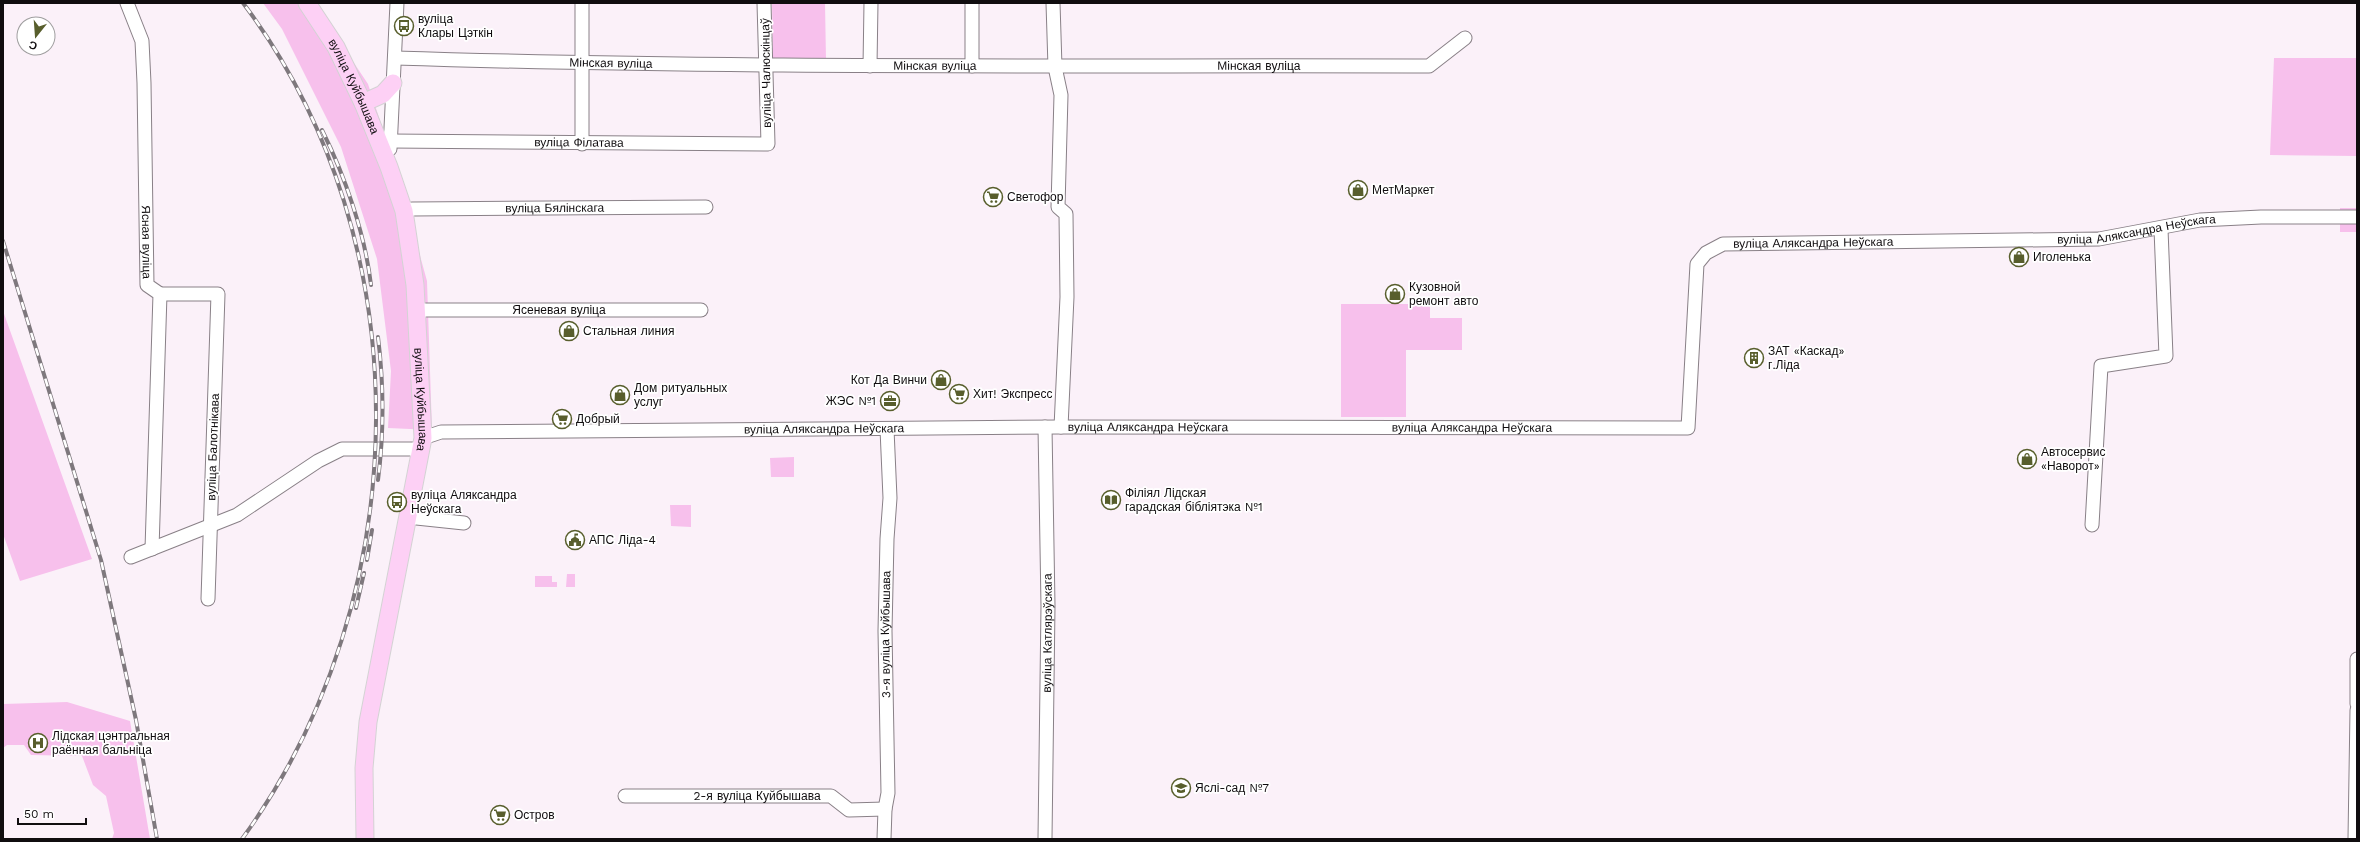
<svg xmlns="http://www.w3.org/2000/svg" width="2360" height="842" font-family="'Work Sans',sans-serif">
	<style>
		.green { fill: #f7c0ec }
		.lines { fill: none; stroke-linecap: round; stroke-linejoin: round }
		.minor-casing { stroke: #898087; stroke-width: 15 }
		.major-casing { stroke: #d4d3d4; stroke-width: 19 }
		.minor { stroke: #fff; stroke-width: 13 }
		.major { stroke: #fdd0f5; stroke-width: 17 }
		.rail-casing { stroke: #7e787d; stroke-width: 4 }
		.rail { stroke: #fff; stroke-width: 2.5; stroke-dasharray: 8; stroke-linecap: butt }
		.labels { text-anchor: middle; stroke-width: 3.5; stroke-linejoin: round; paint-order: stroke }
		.poi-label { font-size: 12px; fill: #100d0f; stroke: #fff; text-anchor: start }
		.street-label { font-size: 12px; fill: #100d0f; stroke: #fff }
	</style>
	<rect width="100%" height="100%" fill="#fbf1f9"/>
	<path class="green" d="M263,3H314L368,84L397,172L427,281L432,430L388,428L391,371L377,259L341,147L282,29Z
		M772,3H825L826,60L773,59Z
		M2274,58H2357V156L2270,155Z
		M2340,208H2357V232H2340Z
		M1341,304H1430V318H1462V350H1406V417H1341Z
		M3,311L92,559L20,581L3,534Z
		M794,457V477H771L770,458Z
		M670,505H691V527L671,526Z
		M567,574H575V587H566Z
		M535,576H552V582H557V587H535Z
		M67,702L130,721L150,839H112L114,833L106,796L93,785L82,756L31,755L24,745H7L3,748V704Z"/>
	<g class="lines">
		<defs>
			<g id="minor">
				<path id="s1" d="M127,3L142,41L144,83L147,285L160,294L152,549"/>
				<path d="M972,3V66"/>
				<path d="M1053,3L1055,67L1061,95L1058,207L1066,214L1067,297L1061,427"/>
				<path id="s2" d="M395,58C740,69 1084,65 1429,66L1465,38"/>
				<path d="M870,66L871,3"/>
				<path id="s3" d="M390,141L768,144L764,3"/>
				<path d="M582,144V3"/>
				<path d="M390,149L397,3"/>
				<path id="s4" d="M404,211L412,209L706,207"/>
				<path d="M160,294H218L208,599"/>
				<path id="s5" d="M416,310H701"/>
				<path id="s6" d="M423,438L441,432L1061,427L1688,428L1697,264L1706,253L1723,244L2099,239L2200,220L2261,217H2357"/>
				<path d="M407,517L464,523"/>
				<path d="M2092,525L2101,366L2166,356L2161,229"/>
				<path d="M131,557L237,515L318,461L342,449H420"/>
				<path d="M2357,659V704"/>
				<path id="s7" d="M625,796H831L849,810L885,809"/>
				<path id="s8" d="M884,839L885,809L888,793L885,631L887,539L890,498L887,429"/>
				<path id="s9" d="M1045,839L1048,606L1045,427"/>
				<path d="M2355,839L2357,710"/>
			</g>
			<g id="major">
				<path id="s10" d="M307,3L336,47L363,103L389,167L404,211L415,285L423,438L368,722L364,768L365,839"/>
				<path d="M363,103L383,94L393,83"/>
			</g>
		</defs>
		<use href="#minor" class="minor-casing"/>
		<use href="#major" class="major-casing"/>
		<use href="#minor" class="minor"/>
		<use href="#major" class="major"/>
		<defs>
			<path id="rail" d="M322,130C345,176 365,234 371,285
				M3,241L101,560L136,720L157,839
				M378,337C384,385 384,433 378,480
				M367,560L372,530
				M356,608L364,573
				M242,839C417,599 424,242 243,3"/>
		</defs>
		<use href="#rail" class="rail-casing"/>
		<use href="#rail" class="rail"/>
	</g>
	<defs>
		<symbol id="bus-ring" viewBox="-11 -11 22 22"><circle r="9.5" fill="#fff" stroke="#585e2c" stroke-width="1.5"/><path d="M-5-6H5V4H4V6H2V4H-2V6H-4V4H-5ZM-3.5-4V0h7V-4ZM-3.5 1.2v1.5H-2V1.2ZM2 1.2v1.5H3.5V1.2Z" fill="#585e2c"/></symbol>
		<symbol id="shop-ring" viewBox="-11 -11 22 22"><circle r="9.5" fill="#fff" stroke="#585e2c" stroke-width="1.5"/><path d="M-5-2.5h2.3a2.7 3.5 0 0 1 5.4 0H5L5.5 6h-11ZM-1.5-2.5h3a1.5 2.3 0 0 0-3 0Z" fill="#585e2c"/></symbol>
		<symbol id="supermarket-ring" viewBox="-11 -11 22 22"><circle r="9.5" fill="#fff" stroke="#585e2c" stroke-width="1.5"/><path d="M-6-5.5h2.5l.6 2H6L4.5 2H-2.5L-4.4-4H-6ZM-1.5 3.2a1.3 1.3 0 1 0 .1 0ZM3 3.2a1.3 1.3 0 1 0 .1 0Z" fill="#585e2c"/></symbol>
		<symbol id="building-ring" viewBox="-11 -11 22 22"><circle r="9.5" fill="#fff" stroke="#585e2c" stroke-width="1.5"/><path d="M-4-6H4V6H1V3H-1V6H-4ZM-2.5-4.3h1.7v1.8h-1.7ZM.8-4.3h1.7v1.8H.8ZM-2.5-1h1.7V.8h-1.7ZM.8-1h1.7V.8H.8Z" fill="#585e2c"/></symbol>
		<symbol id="office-ring" viewBox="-11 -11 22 22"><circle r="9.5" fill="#fff" stroke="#585e2c" stroke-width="1.5"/><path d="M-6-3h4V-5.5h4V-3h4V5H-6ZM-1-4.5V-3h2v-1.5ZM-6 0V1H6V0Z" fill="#585e2c"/></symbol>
		<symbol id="library-ring" viewBox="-11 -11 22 22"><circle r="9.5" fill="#fff" stroke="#585e2c" stroke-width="1.5"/><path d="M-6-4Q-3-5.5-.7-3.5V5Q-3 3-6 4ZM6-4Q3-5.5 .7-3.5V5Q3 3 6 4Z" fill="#585e2c"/></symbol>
		<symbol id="civic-ring" viewBox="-11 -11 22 22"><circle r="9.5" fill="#fff" stroke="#585e2c" stroke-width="1.5"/><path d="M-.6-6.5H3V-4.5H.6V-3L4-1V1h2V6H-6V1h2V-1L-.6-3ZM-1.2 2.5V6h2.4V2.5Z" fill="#585e2c"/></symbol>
		<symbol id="hospital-ring" viewBox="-11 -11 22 22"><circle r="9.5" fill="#fff" stroke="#585e2c" stroke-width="1.5"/><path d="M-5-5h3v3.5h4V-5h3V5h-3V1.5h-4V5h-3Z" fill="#585e2c"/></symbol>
		<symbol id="school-ring" viewBox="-11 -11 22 22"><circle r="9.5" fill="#fff" stroke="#585e2c" stroke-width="1.5"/><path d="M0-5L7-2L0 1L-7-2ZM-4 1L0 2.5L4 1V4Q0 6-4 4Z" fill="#585e2c"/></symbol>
	</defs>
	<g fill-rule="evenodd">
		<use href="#bus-ring" x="393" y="15" width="22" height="22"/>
		<use href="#shop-ring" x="1347" y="179" width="22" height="22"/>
		<use href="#supermarket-ring" x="982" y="186" width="22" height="22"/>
		<use href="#shop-ring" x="2008" y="246" width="22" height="22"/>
		<use href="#shop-ring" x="1384" y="283" width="22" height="22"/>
		<use href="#shop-ring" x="558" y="320" width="22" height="22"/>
		<use href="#building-ring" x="1743" y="347" width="22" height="22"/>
		<use href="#shop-ring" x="930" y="369" width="22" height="22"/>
		<use href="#supermarket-ring" x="948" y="383" width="22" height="22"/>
		<use href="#shop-ring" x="609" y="384" width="22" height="22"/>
		<use href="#office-ring" x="879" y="390" width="22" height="22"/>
		<use href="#supermarket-ring" x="551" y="408" width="22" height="22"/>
		<use href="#shop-ring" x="2016" y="448" width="22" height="22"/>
		<use href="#library-ring" x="1100" y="489" width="22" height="22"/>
		<use href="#bus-ring" x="386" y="491" width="22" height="22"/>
		<use href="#civic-ring" x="564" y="529" width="22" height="22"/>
		<use href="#hospital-ring" x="27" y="732" width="22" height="22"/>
		<use href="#school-ring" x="1170" y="777" width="22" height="22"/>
		<use href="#supermarket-ring" x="489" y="804" width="22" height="22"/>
	</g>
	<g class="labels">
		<g class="poi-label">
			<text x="418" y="23">вуліца<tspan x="418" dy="14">Клары Цэткін</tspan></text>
			<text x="1372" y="194">МетМаркет</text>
			<text x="1007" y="201">Светофор</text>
			<text x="2033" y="261">Иголенька</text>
			<text x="1409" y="291">Кузовной<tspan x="1409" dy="14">ремонт авто</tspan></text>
			<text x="583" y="335">Стальная линия</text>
			<text x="1768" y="355">ЗАТ «Каскад»<tspan x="1768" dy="14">г.Ліда</tspan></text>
			<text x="927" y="384" text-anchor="end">Кот Да Винчи</text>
			<text x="634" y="392">Дом ритуальных<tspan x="634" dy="14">услуг</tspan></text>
			<text x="973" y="398">Хит! Экспресс</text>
			<text x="876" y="405" text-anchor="end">ЖЭС №1</text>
			<text x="576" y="423">Добрый</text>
			<text x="2041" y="456">Автосервис<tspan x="2041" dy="14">«Наворот»</tspan></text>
			<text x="1125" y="497">Філіял Лідская<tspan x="1125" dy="14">гарадская бібліятэка №1</tspan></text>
			<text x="411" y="499">вуліца Аляксандра<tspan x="411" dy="14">Неўскага</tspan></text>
			<text x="589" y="544">АПС Ліда-4</text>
			<text x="52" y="740">Лідская цэнтральная<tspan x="52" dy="14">раённая бальніца</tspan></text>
			<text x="1195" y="792">Яслі-сад №7</text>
			<text x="514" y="819">Остров</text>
		</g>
		<g class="street-label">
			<text dy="4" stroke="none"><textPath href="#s2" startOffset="216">Мінская вуліца</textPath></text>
			<text dy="4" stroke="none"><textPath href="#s2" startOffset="540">Мінская вуліца</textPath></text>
			<text dy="4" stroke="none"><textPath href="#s2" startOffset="864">Мінская вуліца</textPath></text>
			<text transform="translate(766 73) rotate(-91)" y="4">вуліца Чалюскінцаў</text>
			<text dy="4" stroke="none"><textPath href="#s10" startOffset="96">вуліца Куйбышава</textPath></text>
			<text dy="4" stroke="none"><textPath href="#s3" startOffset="189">вуліца Філатава</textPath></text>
			<text dy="4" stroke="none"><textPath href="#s4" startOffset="151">вуліца Бялінскага</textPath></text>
			<text dy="4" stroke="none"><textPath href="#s6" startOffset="1878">вуліца Аляксандра Неўскага</textPath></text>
			<text dy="4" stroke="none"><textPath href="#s1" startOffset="242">Ясная вуліца</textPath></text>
			<text dy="4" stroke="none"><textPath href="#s6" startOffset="1554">вуліца Аляксандра Неўскага</textPath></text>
			<text dy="4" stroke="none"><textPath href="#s5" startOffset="143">Ясеневая вуліца</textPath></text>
			<text dy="4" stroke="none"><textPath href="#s10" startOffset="420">вуліца Куйбышава</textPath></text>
			<text dy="4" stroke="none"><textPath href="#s6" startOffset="726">вуліца Аляксандра Неўскага</textPath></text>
			<text dy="4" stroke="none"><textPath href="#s6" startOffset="1050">вуліца Аляксандра Неўскага</textPath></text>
			<text dy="4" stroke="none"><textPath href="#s6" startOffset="402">вуліца Аляксандра Неўскага</textPath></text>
			<text transform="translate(213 447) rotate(-88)" y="4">вуліца Балотнікава</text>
			<text dy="4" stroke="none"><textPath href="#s9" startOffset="206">вуліца Катлярэўскага</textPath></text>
			<text dy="4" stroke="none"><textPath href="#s8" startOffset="205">3-я вуліца Куйбышава</textPath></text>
			<text dy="4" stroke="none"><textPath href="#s7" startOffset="132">2-я вуліца Куйбышава</textPath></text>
		</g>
	</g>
	<rect width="2360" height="842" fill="none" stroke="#100d0f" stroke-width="8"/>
	<g transform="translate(36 36) rotate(197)"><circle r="19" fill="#ffffff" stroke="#9f9e9f"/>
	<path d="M0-3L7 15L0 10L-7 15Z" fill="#585e2c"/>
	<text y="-6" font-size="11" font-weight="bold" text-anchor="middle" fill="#100d0f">С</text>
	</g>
	<path d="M18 818v6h68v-6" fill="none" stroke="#100d0f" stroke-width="2"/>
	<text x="24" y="818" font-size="12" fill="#100d0f" stroke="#ffffff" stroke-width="3" paint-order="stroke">50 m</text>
</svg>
